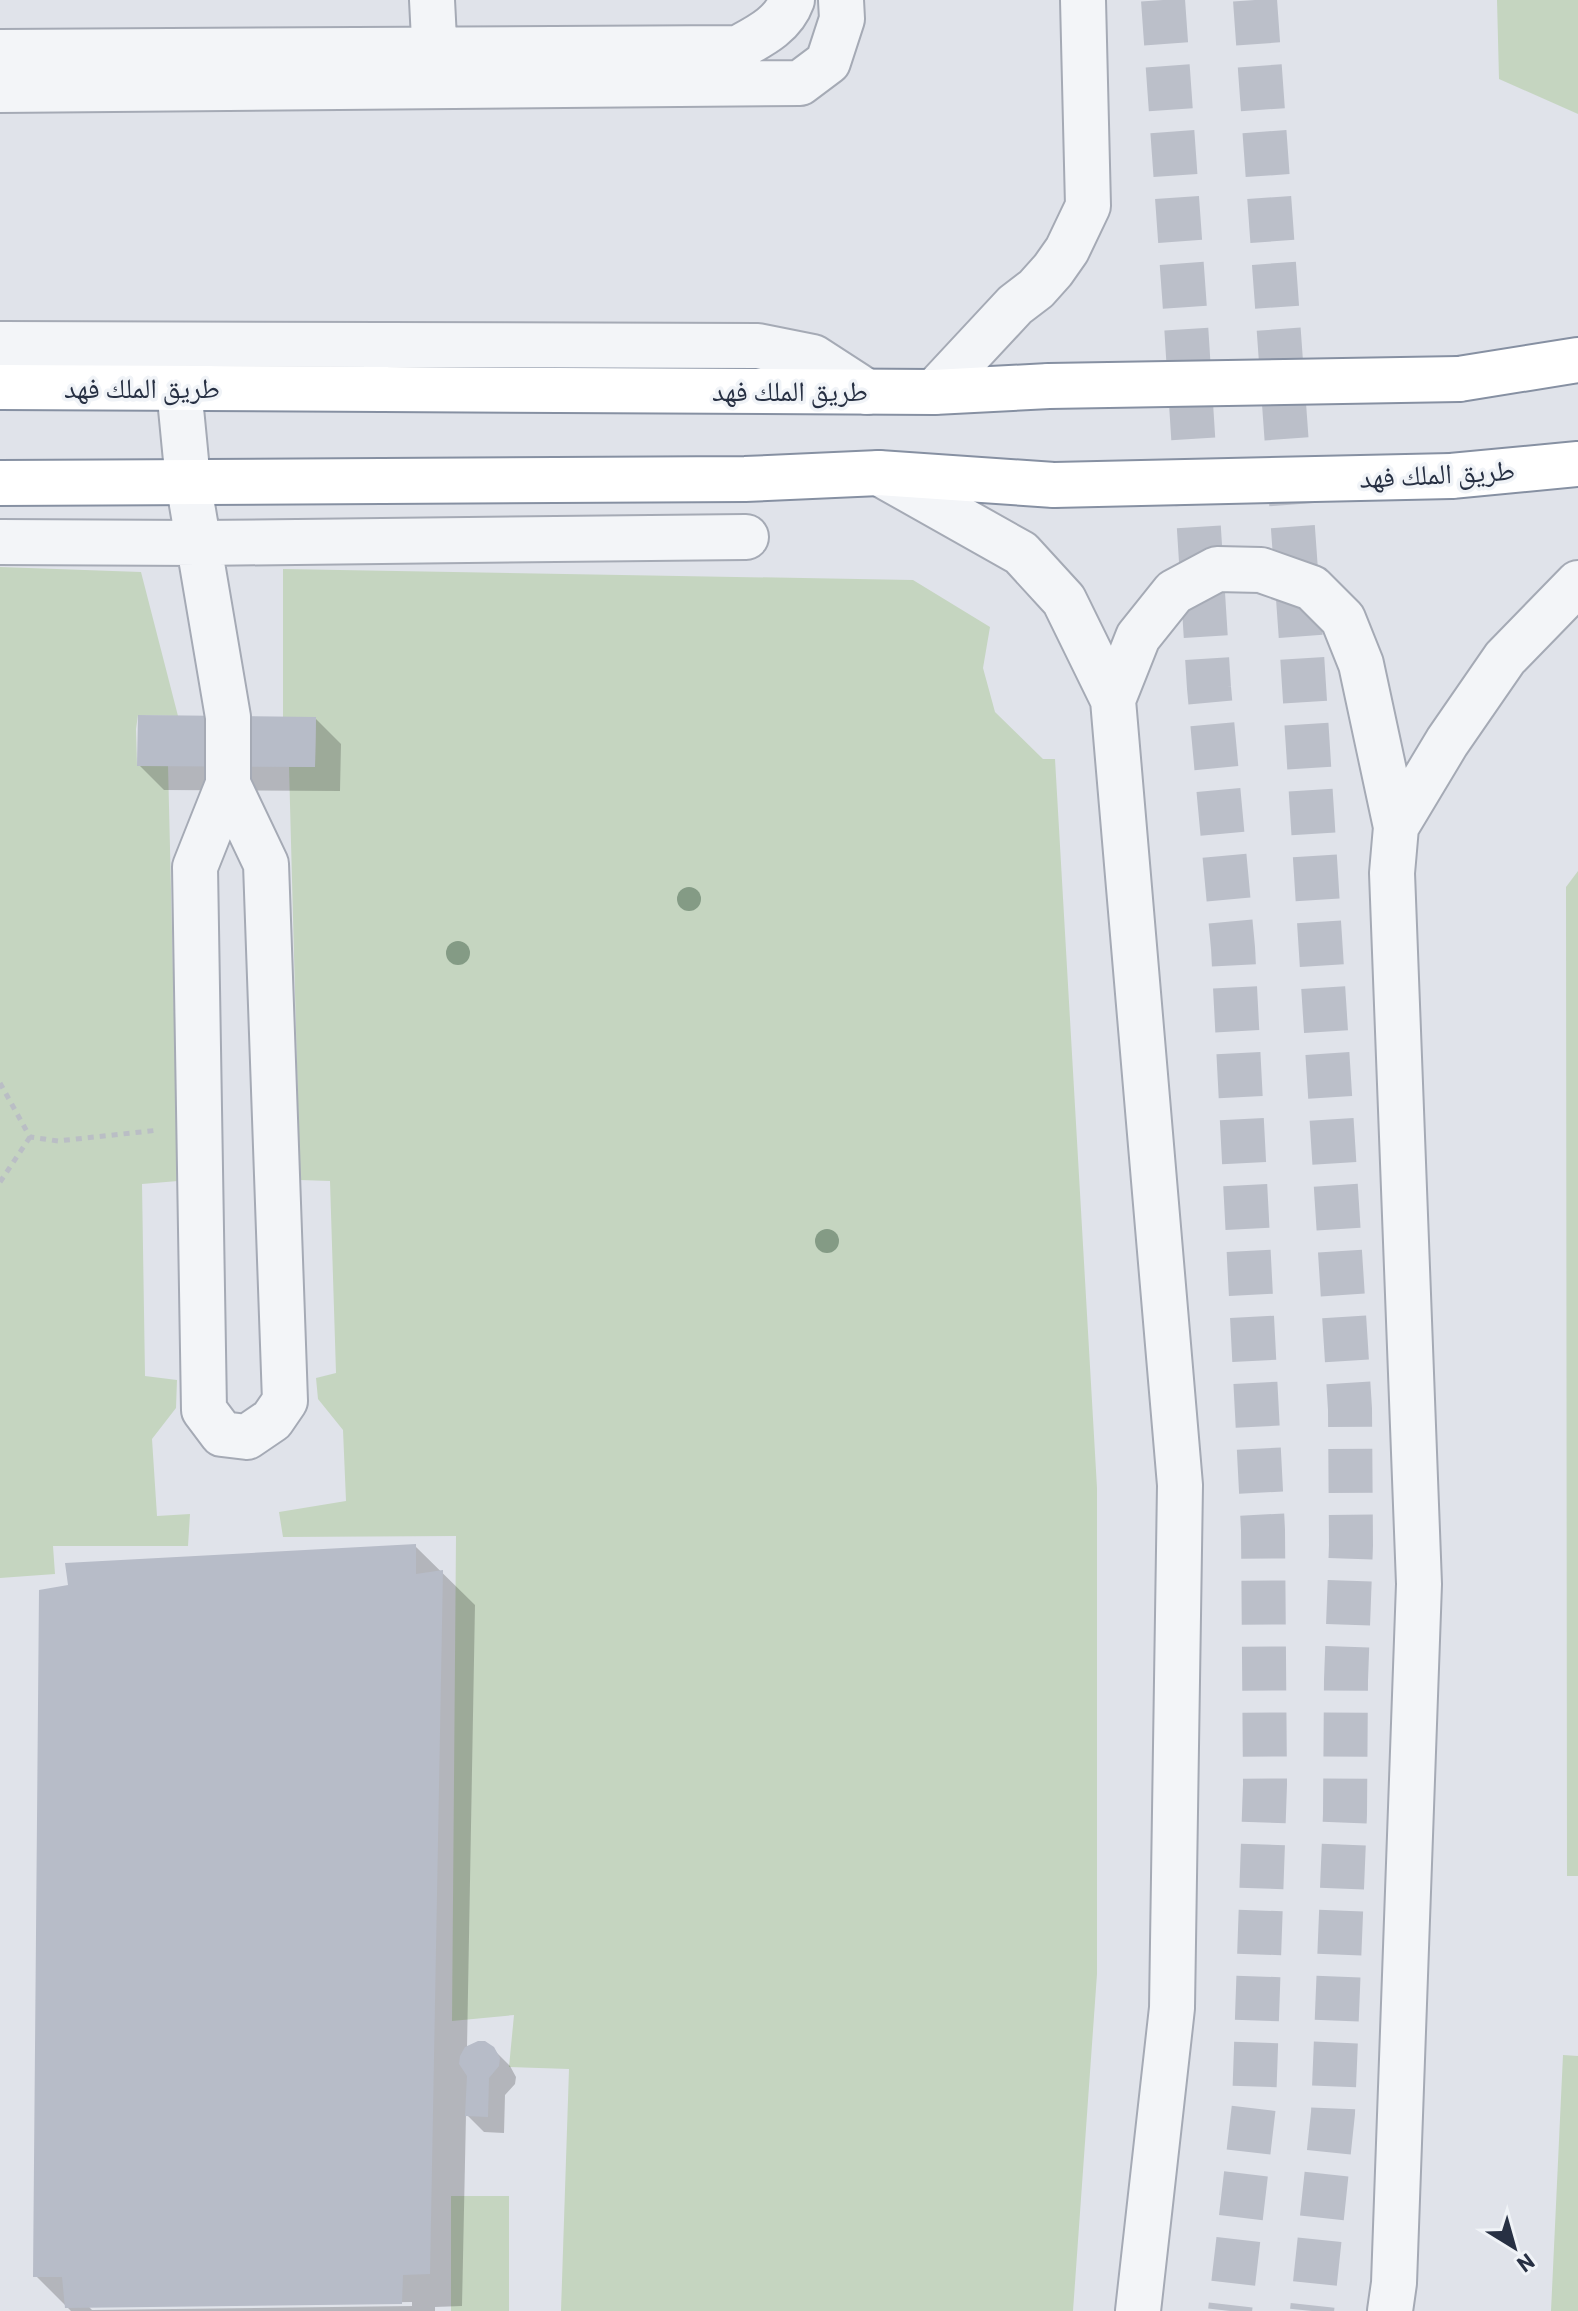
<svg xmlns="http://www.w3.org/2000/svg" width="1578" height="2311" font-family="Barlow,'Noto Naskh Arabic',sans-serif">
	<style>
		.green { fill: #c5d5c0 }
		.shadow { fill: #0003; fill-rule: evenodd }
		.building { fill: #b7bcc8 }
		.lines { fill: none; stroke-linecap: round; stroke-linejoin: round }
		.major-tunnel { stroke: #bbbfc9; stroke-width: 44; stroke-dasharray: 44 22; stroke-linecap: butt }
		.minor-casing { stroke: #a5aab5; stroke-width: 48 }
		.highway-casing { stroke: #8690a2; stroke-width: 48 }
		.path { stroke: #babec5; stroke-width: 5; stroke-dasharray: 6 6; stroke-linecap: butt }
		.minor { stroke: #f3f5f8; stroke-width: 44 }
		.highway { stroke: #fff; stroke-width: 44 }
		.highway-bridge-casing { stroke: #8690a2; stroke-width: 48; stroke-linecap: butt }
		.highway-bridge { stroke: #fff; stroke-width: 44 }
		.tree { fill: #849b85 }
		.labels { text-anchor: middle; stroke-width: 7; stroke-linejoin: round; paint-order: stroke }
		.street-label { font-size: 28px; fill: #273043; stroke: #f0f3f7 }
	</style>
	<rect width="100%" height="100%" fill="#e0e3ea"/>
	<path class="green" d="M1497,0H1578V114L1499,79Z
		M0,567L141,572L178,716L138,715L136,729L137,765H168L178,1181L142,1184L145,1376L177,1380L176,1408L152,1439L157,1516L190,1514L188,1546H53L55,1574L0,1578Z
		M283,569L913,580L990,627L983,668L995,712L1043,759H1055L1097,1488V1974L1073,2311H561L569,2069L509,2067L514,2015L452,2021L456,1536L283,1537L279,1512L346,1501L343,1430L318,1399L316,1378L336,1373L330,1181L300,1180L289,767H315L316,718H283Z
		M1578,871V1876H1567L1566,887Z
		M1563,2055L1578,2056V2311H1551Z
		M451,2196H509V2311H451Z"/>
	<path class="shadow" d="M316,719L341,744L340,791L164,790L139,765Z
		M415,1546L475,1605L467,2048L493,2049L510,2066L516,2077L515,2084L505,2095L504,2133L484,2132L466,2114L462,2306L435,2307V2311H71L36,2276ZM412,2302V2306L92,2310L88,2306Z"/>
	<path class="building" d="M138,715L316,717L315,767L137,766Z
		M416,1544V1574L443,1570L430,2274L403,2275L402,2304L65,2308L62,2277H33L39,1590L68,1585L65,1563Z
		M478,2041H485L494,2047L500,2058L499,2066L489,2078L488,2117L465,2116L467,2076L459,2064L460,2056L465,2047Z"/>
	<g class="lines">
		<path class="major-tunnel" d="M1163,0L1186,324L1209,688L1233,948L1263,1530L1265,1784L1254,2105L1230,2311
			M1255,0L1302,654L1350,1409L1351,1545L1346,1680L1345,1814L1333,2113L1312,2311"/>
		<defs>
			<path id="minor" d="M432,0L436,79
				M0,52L738,48C760,36 783,25 792,0
				M0,90L800,83L828,62L842,19L841,0
				M0,344L758,346L813,357L867,392
				M179,388L188,481L228,717V784L195,867L204,1410L222,1434L247,1437L272,1420L285,1401L266,864L228,784
				M934,392L1015,305L1036,289L1053,270L1067,250L1088,206L1083,0
				M879,473L1021,553L1064,600L1113,700L1180,1485L1172,2008L1138,2311
				M0,542L199,543L746,537
				M1113,700L1138,637L1174,592L1217,569L1261,570L1312,588L1343,619L1361,664L1396,827
				M1390,2311L1394,2283L1419,1584L1392,873L1396,827L1447,742L1505,658L1578,583"/>
			<path id="highway" d="M1459,379L1578,360
				M0,387L934,392L1049,386
				M1451,476L1578,464
				M0,483L745,479L879,473L1054,485"/>
		</defs>
		<use href="#minor" class="minor-casing"/>
		<use href="#highway" class="highway-casing"/>
		<path class="path" d="M0,1083L30,1137L58,1141L159,1130
			M0,1182L30,1137"/>
		<use href="#minor" class="minor"/>
		<use href="#highway" class="highway"/>
		<defs>
			<path id="highway-bridge" d="M1049,386L1459,379
				M1054,485L1451,476"/>
		</defs>
		<use href="#highway-bridge" class="highway-bridge-casing"/>
		<use href="#highway-bridge" class="highway-bridge"/>
	</g>
	<g class="tree">
		<circle cx="689" cy="899" r="12"/>
		<circle cx="458" cy="953" r="12"/>
		<circle cx="827" cy="1241" r="12"/>
	</g>
	<g class="labels">
		<g class="street-label">
			<text x="142" y="398">طريق الملك فهد</text>
			<text x="790" y="401">طريق الملك فهد</text>
			<text transform="translate(1437 474) rotate(-3)" y="10">طريق الملك فهد</text>
		</g>
	</g>
	<g transform="translate(1514 2247) rotate(143)" stroke="#f0f3f7" stroke-width="6" paint-order="stroke">
	<path d="M0-6L14 30L0 20L-14 30Z" fill="#273043"/>
	<text y="-12" font-size="22" font-weight="bold" text-anchor="middle" fill="#273043">N</text>
	</g>
</svg>
